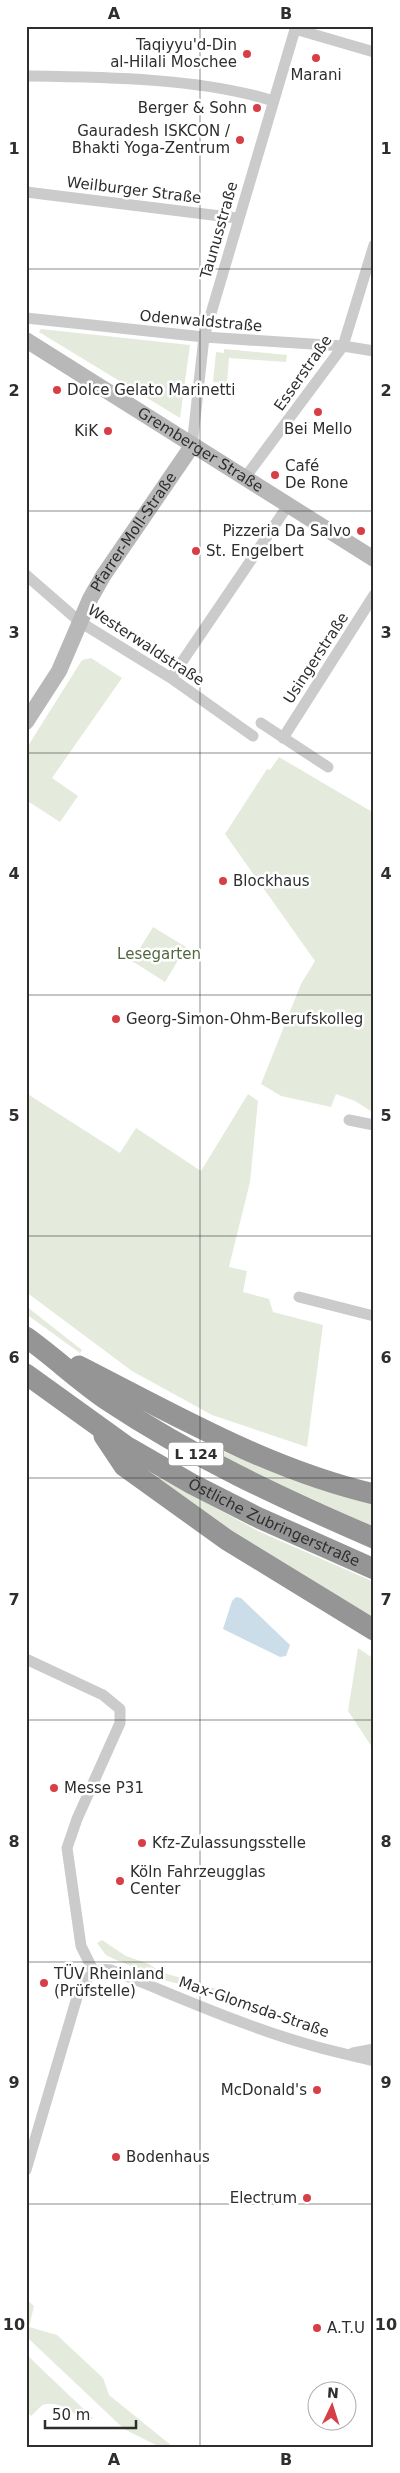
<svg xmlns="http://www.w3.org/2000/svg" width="400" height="2473" font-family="'DejaVu Sans',sans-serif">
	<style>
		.green { fill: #e4ebdd }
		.water { fill: #cbdde9 }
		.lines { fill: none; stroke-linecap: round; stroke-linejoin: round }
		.street { stroke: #cbcbcb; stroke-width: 11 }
		.secondary { stroke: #b8b8b8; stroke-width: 16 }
		.highway { stroke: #959595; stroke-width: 21 }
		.grid { fill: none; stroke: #2e2e2e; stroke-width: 1; stroke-opacity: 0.55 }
		.poi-dot { fill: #d83e46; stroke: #fff; stroke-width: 2 }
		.labels { text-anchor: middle; stroke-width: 5; stroke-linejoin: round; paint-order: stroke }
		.shield { fill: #fff; stroke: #6d6d6d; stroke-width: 1 }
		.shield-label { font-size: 14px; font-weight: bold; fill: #2e2e2e }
		.poi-label { font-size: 15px; fill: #2e2e2e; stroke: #fff; text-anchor: start }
		.street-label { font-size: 15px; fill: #2e2e2e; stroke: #fff }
		.park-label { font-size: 15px; fill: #51673f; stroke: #fff }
		.neatline { fill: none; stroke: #2e2e2e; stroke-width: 2 }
		.grid-label { font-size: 16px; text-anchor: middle; font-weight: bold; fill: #2e2e2e }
	</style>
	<rect width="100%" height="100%" fill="#fff"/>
	<path class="green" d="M41,329L190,345L180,418L39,332Z
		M224,349L287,355L286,362L229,358L227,383L213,382L216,352L224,353Z
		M91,658L122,678L52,778L78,796L60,822L26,800V749L82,660Z
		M279,757L374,813V1113L355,1101L336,1094L331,1107L281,1096L261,1084L301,984L315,961L225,834L267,769L270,770Z
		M153,927L186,947L165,982L132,961Z
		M26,1093L120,1153L136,1128L201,1171L248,1094L258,1101L250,1182L229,1267L247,1271L243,1292L269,1299L273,1312L323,1325L307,1447L212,1415L132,1371L26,1292Z
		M26,1306L82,1350L80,1353L26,1314Z
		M212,1447L280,1475L374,1503V1527L257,1474L211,1449Z
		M150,1472L258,1531L374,1582V1619L276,1562Z
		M358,1648L374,1659V1750L348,1711Z
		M102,1940L126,1956L149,1964L161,1972L217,1989V1993L167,1981L114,1959L106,1955L97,1943Z
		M26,2299L34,2306L29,2327L57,2335L103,2378L109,2395L172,2446L160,2447L124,2429L31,2341L26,2336Z
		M26,2356H28L93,2418L88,2422C77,2415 58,2399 43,2405C39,2407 35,2413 31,2416L26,2411Z"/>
	<path class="water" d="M236,1597L241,1598L290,1645L286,1656L280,1657L223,1629L232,1601Z"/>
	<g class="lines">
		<path class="street" d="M295,29L374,52
			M26,76C102,77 202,78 273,101
			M26,192L237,218
			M26,318L204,337L343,346L374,351
			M192,446L204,337L296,26
			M244,479L343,346L374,245
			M26,575L80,622L171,678L253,736
			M171,678L287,507
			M261,723L328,767
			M283,738L374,595
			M349,1120L374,1125
			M299,1297L374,1316
			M26,1659L103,1695L120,1709V1723L77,1819L67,1848L81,1946L94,1972
			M353,2053L374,2049
			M26,2170L78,1994C86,1979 93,1967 111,1970C175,1995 240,2025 307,2044C329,2051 352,2055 374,2061"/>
		<g class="secondary">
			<path id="s1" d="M26,340L374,559"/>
			<path id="s2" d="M26,722L59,671L90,599L103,576L192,446"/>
		</g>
		<g class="highway">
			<path d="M26,1337C54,1357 79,1381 107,1400C191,1456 281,1498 374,1538"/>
			<path d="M79,1366C175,1415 268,1469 374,1494"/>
			<path id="s3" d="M26,1374L126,1446L192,1484L257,1517L374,1569"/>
			<path d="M104,1436L124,1466L227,1540L374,1630"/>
		</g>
	</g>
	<path class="grid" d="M200,26V2447M26,269H374M26,511H374M26,753H374M26,995H374M26,1236H374M26,1478H374M26,1720H374M26,1962H374M26,2204H374"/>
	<g class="poi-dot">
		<circle cx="247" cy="54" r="5"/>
		<circle cx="316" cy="58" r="5"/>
		<circle cx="257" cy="108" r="5"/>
		<circle cx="240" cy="140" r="5"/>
		<circle cx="57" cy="390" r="5"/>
		<circle cx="318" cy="412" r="5"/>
		<circle cx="108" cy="431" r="5"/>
		<circle cx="275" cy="475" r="5"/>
		<circle cx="361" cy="531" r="5"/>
		<circle cx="196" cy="551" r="5"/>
		<circle cx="223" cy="881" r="5"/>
		<circle cx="116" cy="1019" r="5"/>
		<circle cx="54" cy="1788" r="5"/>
		<circle cx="142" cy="1843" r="5"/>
		<circle cx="120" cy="1881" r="5"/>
		<circle cx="44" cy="1983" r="5"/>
		<circle cx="317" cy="2090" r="5"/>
		<circle cx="116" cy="2157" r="5"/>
		<circle cx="307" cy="2198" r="5"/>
		<circle cx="317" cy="2328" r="5"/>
	</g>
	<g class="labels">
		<rect class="shield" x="168.5" y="1442.5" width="55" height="23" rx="4"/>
		<g class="shield-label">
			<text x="196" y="1459">L 124</text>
		</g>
		<g class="poi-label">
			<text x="237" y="50" text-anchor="end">Taqiyyu'd-Din<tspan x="237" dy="17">al-Hilali Moschee</tspan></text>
			<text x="316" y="80" text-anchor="middle">Marani</text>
			<text x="247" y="113" text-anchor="end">Berger &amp; Sohn</text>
			<text x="230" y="136" text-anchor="end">Gauradesh ISKCON /<tspan x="230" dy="17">Bhakti Yoga-Zentrum</tspan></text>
			<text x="67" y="395">Dolce Gelato Marinetti</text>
			<text x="318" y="434" text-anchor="middle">Bei Mello</text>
			<text x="98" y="436" text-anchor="end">KiK</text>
			<text x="285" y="471">Café<tspan x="285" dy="17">De Rone</tspan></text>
			<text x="351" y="536" text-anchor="end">Pizzeria Da Salvo</text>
			<text x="206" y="556">St. Engelbert</text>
			<text x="233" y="886">Blockhaus</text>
			<text x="126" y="1024">Georg-Simon-Ohm-Berufskolleg</text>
			<text x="64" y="1793">Messe P31</text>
			<text x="152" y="1848">Kfz-Zulassungsstelle</text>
			<text x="130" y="1877">Köln Fahrzeugglas<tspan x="130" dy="17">Center</tspan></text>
			<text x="54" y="1979">TÜV Rheinland<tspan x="54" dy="17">(Prüfstelle)</tspan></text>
			<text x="307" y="2095" text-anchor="end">McDonald's</text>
			<text x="126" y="2162">Bodenhaus</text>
			<text x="297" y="2203" text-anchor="end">Electrum</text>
			<text x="327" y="2333">A.T.U</text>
		</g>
		<g class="street-label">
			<text transform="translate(134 190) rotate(7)" y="5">Weilburger Straße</text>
			<text transform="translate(219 230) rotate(-74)" y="5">Taunusstraße</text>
			<text transform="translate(201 321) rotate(5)" y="5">Odenwaldstraße</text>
			<text transform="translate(303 373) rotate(-55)" y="5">Esserstraße</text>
			<text dy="5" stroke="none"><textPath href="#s1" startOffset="206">Gremberger Straße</textPath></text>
			<text dy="5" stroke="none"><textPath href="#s2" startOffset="219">Pfarrer-Moll-Straße</textPath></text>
			<text transform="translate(146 645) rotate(33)" y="5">Westerwaldstraße</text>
			<text transform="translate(316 658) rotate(-57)" y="5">Usingerstraße</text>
			<text dy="5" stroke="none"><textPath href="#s3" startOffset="290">Östliche Zubringerstraße</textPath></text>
			<text transform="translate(254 2007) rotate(19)" y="5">Max-Glomsda-Straße</text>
		</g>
		<g class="park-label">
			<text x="159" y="959">Lesegarten</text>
		</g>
	</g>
	<rect width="400" height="2473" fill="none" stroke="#ffffff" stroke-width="55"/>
	<g transform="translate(332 2406) rotate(4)"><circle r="24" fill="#ffffff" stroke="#ababab"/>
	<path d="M0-4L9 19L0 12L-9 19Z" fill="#d83e46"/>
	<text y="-8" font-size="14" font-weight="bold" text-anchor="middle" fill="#2e2e2e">N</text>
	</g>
	<path d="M45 2420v8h91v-8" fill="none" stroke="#2e2e2e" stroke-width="2.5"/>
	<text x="52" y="2420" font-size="15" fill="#2e2e2e" stroke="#ffffff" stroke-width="4" paint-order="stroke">50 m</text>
	<rect x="28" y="28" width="344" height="2418" class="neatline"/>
	<g class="grid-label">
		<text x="114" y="19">A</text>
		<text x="286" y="19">B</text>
		<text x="14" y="154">1</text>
		<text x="386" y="154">1</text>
		<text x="14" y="396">2</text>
		<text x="386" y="396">2</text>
		<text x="14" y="638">3</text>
		<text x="386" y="638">3</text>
		<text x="14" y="879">4</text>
		<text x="386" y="879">4</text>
		<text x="14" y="1121">5</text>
		<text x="386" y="1121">5</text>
		<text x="14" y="1363">6</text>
		<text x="386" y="1363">6</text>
		<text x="14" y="1605">7</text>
		<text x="386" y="1605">7</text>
		<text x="14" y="1847">8</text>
		<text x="386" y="1847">8</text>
		<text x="14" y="2088">9</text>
		<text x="386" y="2088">9</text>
		<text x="14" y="2330">10</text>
		<text x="386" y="2330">10</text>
		<text x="114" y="2465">A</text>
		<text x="286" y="2465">B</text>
	</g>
</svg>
